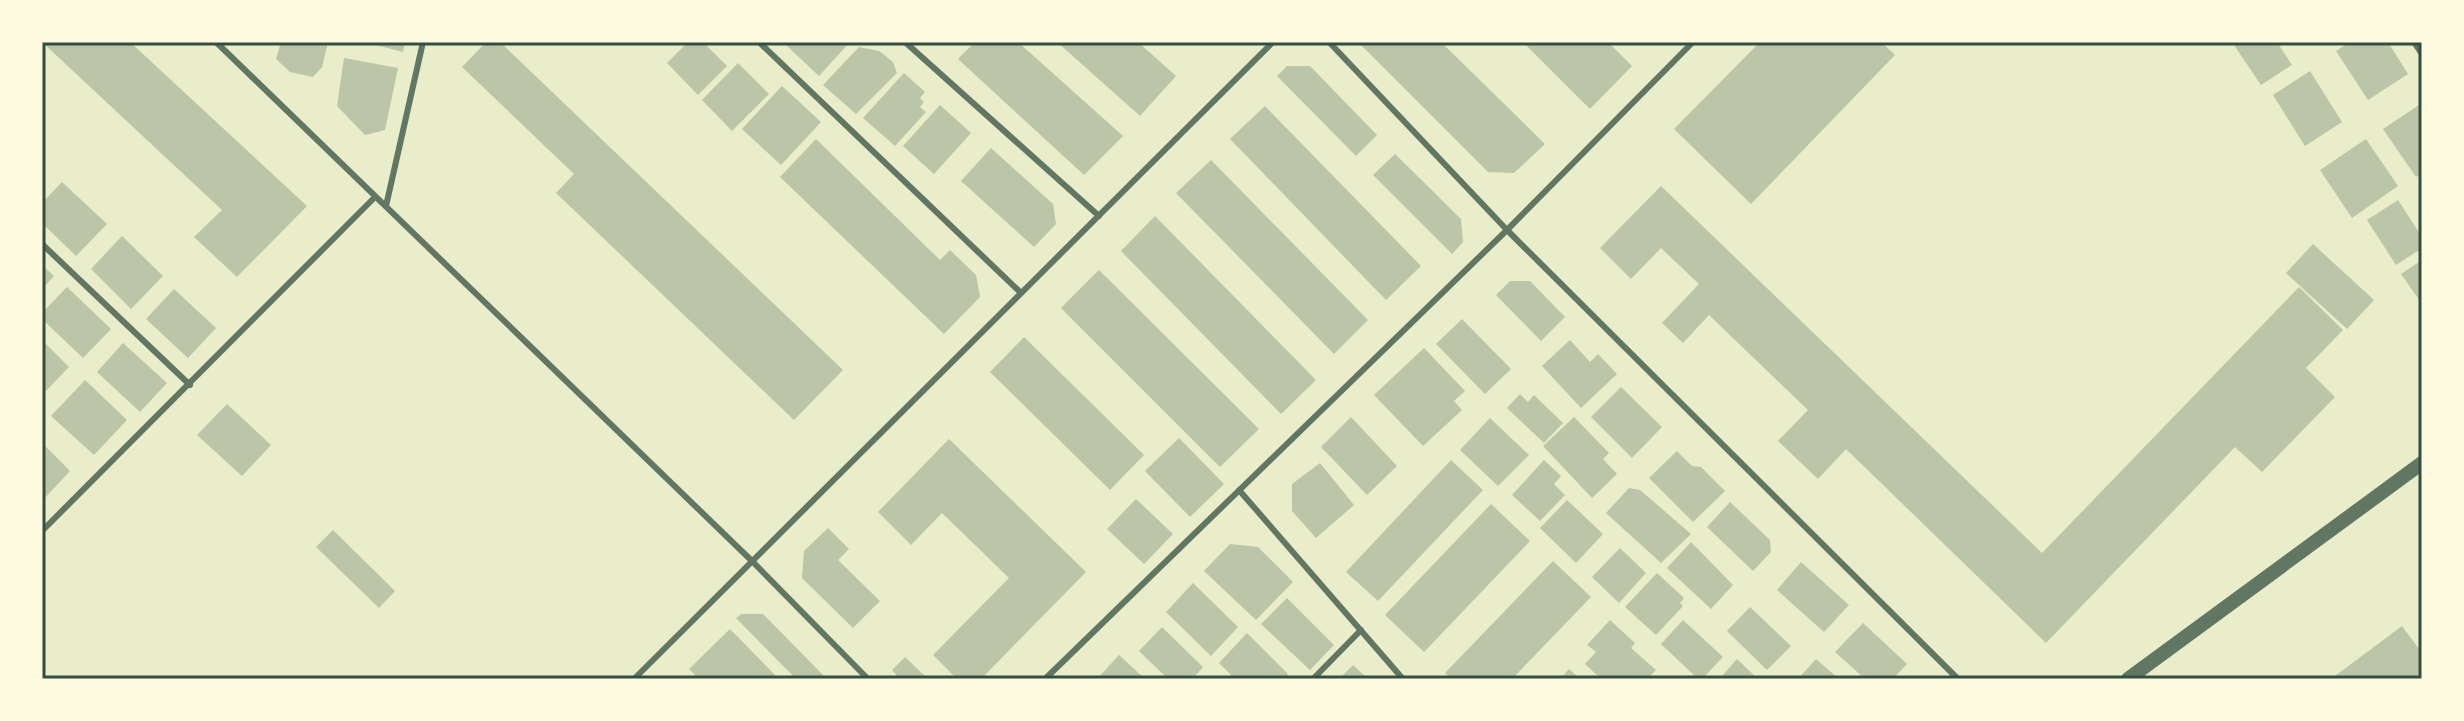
<svg xmlns="http://www.w3.org/2000/svg" width="2464" height="721" font-family="'IBM Plex Sans',sans-serif">
	<style>
		.building { fill: #bcc5a7 }
		.lines { fill: none; stroke-linecap: round; stroke-linejoin: round }
		.service { stroke: #617663; stroke-width: 6 }
		.tertiary { stroke: #617663; stroke-width: 14 }
		.neatline { fill: none; stroke: #344e41; stroke-width: 3 }
	</style>
	<rect width="100%" height="100%" fill="#e9edc9"/>
	<path class="building" d="M42,42H130L307,206L237,277L194,237L222,210Z
		M281,42H328L322,67L313,77L290,72L276,59Z
		M364,42H405L403,52Z
		M486,42H500L843,370L794,420L556,193L574,174L462,67Z
		M688,42H703L727,66L698,95L667,63Z
		M788,42H850L819,76L786,45Z
		M975,42H1018L1123,136L1084,175L958,59Z
		M1057,42H1138L1176,76L1140,116Z
		M1358,42H1441L1545,144L1514,173L1488,172Z
		M1523,42H1608L1632,66L1590,109Z
		M1760,42H1881L1895,55L1751,204L1674,129Z
		M2232,42H2277L2292,65L2261,85Z
		M2350,42H2388L2408,74L2368,100L2336,51Z
		M859,47L879,51L893,62L897,73L856,114L823,85Z
		M344,58L398,68L385,130L365,135L337,106Z
		M738,63L769,94L732,131L702,100Z
		M1287,66H1310L1377,135L1356,156L1277,76Z
		M2310,71L2342,122L2305,146L2273,95Z
		M904,73L925,92L920,98L924,102L920,107L926,112L895,146L863,118Z
		M782,86L821,122L781,165L742,129Z
		M2422,103V173L2416,177L2383,129Z
		M940,105L971,133L934,174L903,146Z
		M1265,106L1421,266L1386,300L1230,139Z
		M816,139L940,260L950,250L976,275L980,297L944,334L780,177Z
		M2366,139L2398,186L2352,218L2320,170Z
		M991,148L1053,204L1056,224L1034,247L961,181Z
		M1395,154L1461,219L1463,242L1452,254L1373,175Z
		M1211,160L1368,320L1334,354L1176,193Z
		M62,182L107,224L76,256L42,223V203Z
		M1661,186L2042,553L2299,287L2343,330L2306,368L2335,397L2262,472L2235,447L2046,643L1846,449L1818,479L1778,441L1808,410L1709,315L1683,343L1662,323L1699,284L1661,248L1631,279L1600,248Z
		M2398,200L2422,237V248L2396,265L2367,220Z
		M1155,216L1316,380L1281,414L1121,251Z
		M122,236L163,276L131,309L91,269Z
		M2313,244L2374,300L2347,329L2286,273Z
		M2422,260V304L2401,274Z
		M42,265L54,276L42,289Z
		M1099,270L1259,429L1220,467L1061,308Z
		M1510,281H1530L1565,317L1541,341L1496,295Z
		M67,287L111,329L83,358L42,319V313Z
		M174,289L216,328L188,358L146,319Z
		M1462,319L1511,369L1485,394L1436,344Z
		M1024,337L1144,455L1110,490L990,372Z
		M42,340L69,367L42,395Z
		M1570,340L1590,362L1598,354L1617,374L1581,408L1542,366Z
		M123,343L167,383L140,412L97,372Z
		M1424,348L1465,391L1454,401L1462,410L1423,446L1374,395Z
		M85,380L127,420L94,455L51,416Z
		M1621,387L1662,427L1632,458L1591,417Z
		M1520,394L1528,402L1534,395L1563,423L1544,443L1507,408Z
		M227,404L271,445L242,476L197,435Z
		M1351,417L1397,466L1367,495L1321,447Z
		M1574,417L1609,453L1603,459L1617,474L1592,498L1543,446Z
		M1490,418L1529,455L1498,486L1460,450Z
		M1179,438L1224,484L1190,517L1145,471Z
		M949,439L1086,572L981,679H957L933,655L1009,578L942,513L911,545L878,512Z
		M42,443L70,471L42,501Z
		M1677,451L1692,466L1701,467L1725,491L1693,522L1649,478Z
		M1451,460L1483,490L1378,601L1346,572Z
		M1544,460L1561,476L1554,484L1565,495L1540,521L1512,495Z
		M1320,463L1354,505L1316,538L1292,511V484Z
		M1629,488L1640,490L1691,534L1661,563L1606,513Z
		M1136,499L1173,534L1144,564L1107,529Z
		M1567,500L1603,534L1576,563L1540,528Z
		M1730,502L1770,540L1771,552L1753,571L1707,527Z
		M1491,504L1530,541L1424,652L1385,615Z
		M828,528L849,549L838,560L880,601L853,628L802,578L804,551Z
		M333,530L395,591L379,608L316,547Z
		M1691,542L1733,585L1711,609L1667,568Z
		M1230,544L1258,547L1293,582L1256,620L1204,571Z
		M1620,548L1646,573L1619,603L1592,577Z
		M1553,561L1591,597L1512,679H1451L1445,673Z
		M1801,562L1849,605L1824,632L1777,590Z
		M1657,573L1684,598L1680,603L1683,606L1656,635L1625,607Z
		M1193,583L1238,627L1211,656L1166,612Z
		M1287,598L1334,645L1310,670L1261,624Z
		M1750,607L1791,646L1767,670L1727,631Z
		M741,614H763L827,679H796L736,618Z
		M1610,620L1635,643L1631,648L1656,670L1647,679H1601L1585,664L1596,652L1587,645Z
		M1683,620L1723,657L1702,679H1698L1661,644Z
		M1863,623L1907,664L1893,679H1865L1835,652Z
		M2402,626L2422,653V679H2331Z
		M1162,627L1203,667L1192,679H1168L1139,651Z
		M730,629L779,679H699L689,669Z
		M1247,633L1287,673L1289,679H1235L1219,663Z
		M1119,655L1145,679H1097Z
		M905,657L928,679H900L892,670Z
		M1737,659L1758,679H1724L1722,676Z
		M1816,659L1839,679H1798Z
		M1353,665L1368,679H1339Z
		M1569,669L1580,679H1560Z"/>
	<g class="lines">
		<path class="service" d="M216,42L753,562L868,679
			M759,42L1021,293
			M905,42L1099,216
			M1329,42L1507,230L1958,679
			M2414,42L2422,54
			M386,206L423,42
			M42,244L190,385
			M1239,490L1403,679
			M42,531L375,197
			M634,679L1273,42
			M1045,679L1507,230L1693,42
			M1313,679L1361,630"/>
		<path class="tertiary" d="M2128,679L2422,463"/>
	</g>
	<rect width="2464" height="721" fill="none" stroke="#fefae0" stroke-width="88"/>
	<rect x="44" y="44" width="2376" height="633" class="neatline"/>
</svg>
